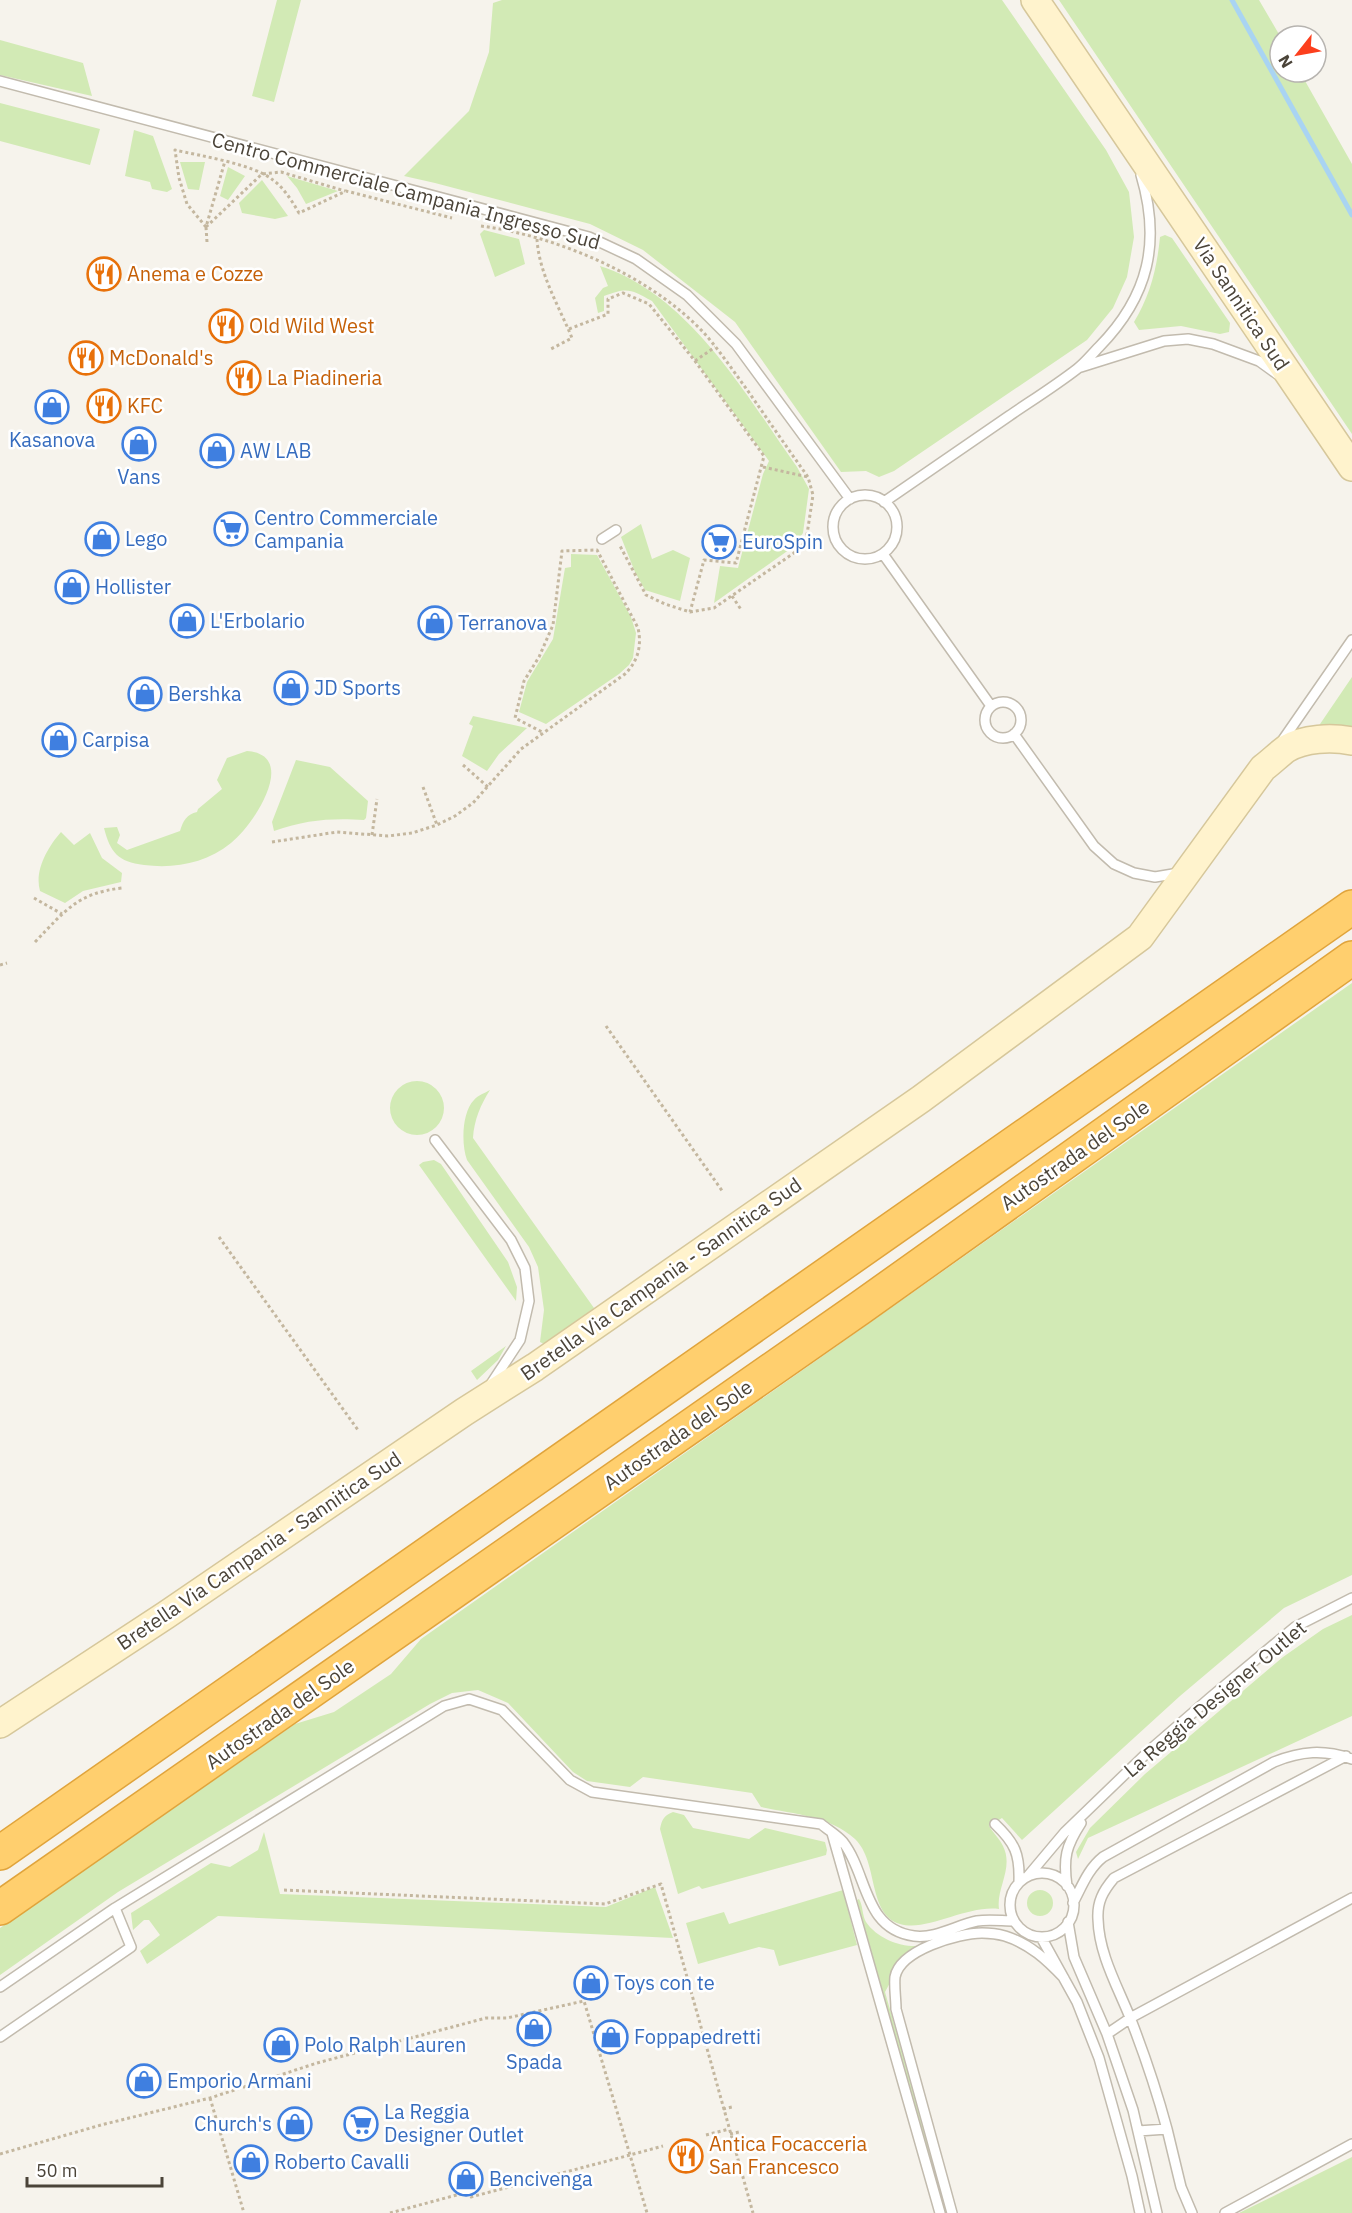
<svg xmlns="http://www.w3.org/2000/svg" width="1352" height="2213" font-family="'IBM Plex Sans',sans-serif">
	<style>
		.green { fill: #d2eab5 }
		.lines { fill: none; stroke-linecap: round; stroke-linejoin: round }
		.stream { stroke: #a9d4f2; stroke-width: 5 }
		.lane-casing { stroke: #c2bbae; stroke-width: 12 }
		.secondary-casing { stroke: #d6c79b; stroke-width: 30 }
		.highway-casing { stroke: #e0a43c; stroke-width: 36 }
		.path { stroke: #c4b79f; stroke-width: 3; stroke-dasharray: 3 3; stroke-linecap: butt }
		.lane { stroke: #fff; stroke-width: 9 }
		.secondary { stroke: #fff3cd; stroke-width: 27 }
		.highway { stroke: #ffcf6e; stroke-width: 33 }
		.labels { text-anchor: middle; stroke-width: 5; stroke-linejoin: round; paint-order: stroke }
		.street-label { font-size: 20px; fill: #4b4439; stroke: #fff }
		.food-label { font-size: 20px; fill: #c56008; stroke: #fff; text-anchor: start }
		.shop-label { font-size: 20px; fill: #366cbe; stroke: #fff; text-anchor: start }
	</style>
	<rect width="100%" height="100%" fill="#f6f3ec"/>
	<path class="green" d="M277,0H301L274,102L252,96Z
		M502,0H1002L1106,150L1129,192L1134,237L1127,277L1113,308L1087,340L894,471L879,477L866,471L841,472L735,322L643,250L590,224L435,183L404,176L469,111L489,52L493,3Z
		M1059,0H1259L1280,36V72H1300L1352,164V434Z
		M0,40L83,63L92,96L0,75Z
		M0,103L100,129L90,165L0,141Z
		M134,130L153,136L172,189L167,192L152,189L150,182L125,176Z
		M180,162H205L199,190L188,189Z
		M228,167L245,176L228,200L220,196Z
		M287,176L338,191L306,204L297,188Z
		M262,180L288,216L275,219L242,213L239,203Z
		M484,230L519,239L525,264L495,277L480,234Z
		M1165,235L1172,238L1230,323L1229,332L1220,334L1181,326L1139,330L1134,322C1150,296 1157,268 1160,237Z
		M600,266C690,295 745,394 797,467L809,489L803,533L793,547L714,603L720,566L738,568L763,474L769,461L652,301C631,289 627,287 604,296V311L598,313L595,298L603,288L608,286Z
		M641,524L652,559L673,550L690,558L680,601L645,590L635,572L621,537Z
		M571,554L597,555L631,617L636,633L633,658L629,665L619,674L546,724L519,712L527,682L553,639L565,568L571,567Z
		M1352,677V726L1318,727Z
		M473,716L527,728L499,754L487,771L462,756L473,726L469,724Z
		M247,751C300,755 253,826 231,843C206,863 175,869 144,865C118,862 110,852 104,828L117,827L120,835L117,843L127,850L180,831C183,821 187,814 197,812L198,809L222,789L217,780L227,758Z
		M296,760L330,767L368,801L366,818L364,820C330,818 306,820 274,831L272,822Z
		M61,832L74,845L90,833L102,858L122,873L121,882L83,891L65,903L40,891C34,870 48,847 61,832Z
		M1352,983V1575L1284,1608L1180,1696L1022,1840L1002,1818L989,1826C993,1833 1000,1839 1003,1846C1014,1868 996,1888 999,1909C966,1905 928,1932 900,1924C867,1914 879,1862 855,1839C830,1816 794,1814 761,1807L752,1793L643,1777L630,1787L587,1781L573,1772L508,1703L478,1690L452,1693L430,1704L118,1892L0,1975V1928L295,1724L334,1712L391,1674L421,1639Z
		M390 1108a27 27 0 1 1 54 0a27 27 0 1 1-54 0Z
		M490,1090C481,1104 474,1120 473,1138L594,1308L560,1335L544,1344L540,1342L544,1310L538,1267L529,1247L467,1160C461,1144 462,1112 474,1100C478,1095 485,1093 490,1090Z
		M434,1160L441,1164L508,1262L517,1287L516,1301L419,1165L423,1162Z
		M506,1346L498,1360L477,1380L471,1371Z
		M1352,1615V1716L1088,1838L1078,1859L1076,1852L1090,1828L1145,1774L1283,1657L1323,1629Z
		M673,1812L684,1815L693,1828L749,1839L765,1828L825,1842L827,1850L826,1855L819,1857L702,1889L699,1886L678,1894L660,1829C662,1820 663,1816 673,1812Z
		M264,1832L280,1894L606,1907L655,1887L673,1938L218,1916L147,1964L140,1951L160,1935L149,1920H144L133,1930L131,1913L211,1863L230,1867L258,1850Z
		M843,1890L857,1945L779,1966L774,1950L759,1947L698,1964L686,1923L724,1912L729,1924Z
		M1027 1903a13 13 0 1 1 26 0a13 13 0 1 1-26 0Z
		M859,1899C863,1905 862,1915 866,1922C877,1938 899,1947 918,1946L904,1957L885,1992L948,2213H944L857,1900Z
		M1352,2157V2213H1239Z"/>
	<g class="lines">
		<path class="stream" d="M1232,0L1352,215"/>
		<defs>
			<path id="lane" d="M0,81L589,237L636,259L687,295L736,344L850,499
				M1081,367L1164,341L1188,339L1213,344L1259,361L1277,374
				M833 527a32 32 0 1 1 64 0a32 32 0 1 1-64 0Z
				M884,502C926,473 967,445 1009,416C1031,401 1055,386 1077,369C1085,363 1092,354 1099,347C1149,296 1161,242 1141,175
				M602,539L616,530
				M883,554L991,706
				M985 720a18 18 0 1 1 36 0a18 18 0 1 1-36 0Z
				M1014,734L1094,846L1114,864L1134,873L1155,877L1179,873
				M1280,744L1352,640
				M435,1140L511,1240L525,1268L529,1301L520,1340L491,1384
				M995,1824C1015,1843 1020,1854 1019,1882
				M832,1833L940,2213
				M1010 1905a32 32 0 1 1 64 0a32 32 0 1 1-64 0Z
				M1028,1876L1065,1832L1151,1749L1211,1697L1295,1627L1352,1598
				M1067,1886C1063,1858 1066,1846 1081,1823
				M1073,1903C1082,1886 1088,1869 1103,1857L1274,1762C1301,1751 1324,1749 1352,1759
				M1068,1922L1074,1957L1107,2034L1133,2110L1157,2213
				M1041,1937L1077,2002L1099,2058L1132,2176L1140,2213
				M0,1987L115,1908L444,1706L469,1699L502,1710L570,1780L592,1792L821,1824C828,1830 837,1835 843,1842C868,1874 863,1929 914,1936C935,1939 957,1925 977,1921C989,1919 1002,1921 1014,1921
				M1107,2034L1132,2017L1352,1898
				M0,2037L131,1947L115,1908
				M1167,2129C1157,2092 1145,2056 1131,2020C1118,1987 1099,1955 1098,1919C1097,1902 1103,1891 1114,1878L1346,1756
				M1138,2131L1167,2129L1181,2187L1192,2213
				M952,2213L896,2009C896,1999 894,1987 895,1977C900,1950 958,1933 982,1933C989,1933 998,1934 1005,1936C1030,1944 1047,1960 1064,1978
				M1225,2213L1352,2144"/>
			<path id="secondary" d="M1035,0L1352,467
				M0,1724L166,1615L464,1412L535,1367L921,1099L1140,937L1263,768C1271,762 1278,755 1286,749C1304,738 1332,737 1352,741"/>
			<path id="highway" d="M0,1853L1352,907
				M0,1908L860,1308L1352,958"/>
		</defs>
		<use href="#lane" class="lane-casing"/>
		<use href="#secondary" class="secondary-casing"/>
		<use href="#highway" class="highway-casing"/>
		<path class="path" d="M481,226C557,236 651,276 704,333C720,351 734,372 748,391C768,420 788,449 808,477L813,495L806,541L794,553L714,608L690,612L665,604L646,595L619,544
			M206,227L187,204L179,178L175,150C201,156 253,164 273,180C284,188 292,201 299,213L346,191L452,218
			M206,227L262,174L281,172L345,191
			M537,239C539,274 559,306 572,338L549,350
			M207,242L206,227L225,161
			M569,329L608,314V299L623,293L649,304L695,361L764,456L736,563L704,560L690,612
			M695,361L715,347
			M763,467L808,477
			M732,596L742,611
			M463,765L488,787
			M423,787L437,825
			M372,835L377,799
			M272,842L337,832L388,836L412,833L437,825L455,816L473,803L521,749L625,674C638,661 642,646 638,628L597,550L562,551L553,625L539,657L524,681L515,718L542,732
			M34,898L62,914
			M35,942C65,911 77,893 122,888
			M0,965L7,963
			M606,1026L723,1192
			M219,1237L358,1430
			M284,1890L605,1904L661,1884L753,2213
			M210,2098L244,2213
			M723,2109L732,2107
			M730,2134L739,2132
			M706,2135L729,2129
			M0,2154L101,2125L210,2098L317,2063L486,2018H507L584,2001L630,2155L663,2146
			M390,2213L464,2193L471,2197L630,2155L647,2213"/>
		<use href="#lane" class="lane"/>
		<use href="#secondary" class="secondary"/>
		<use href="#highway" class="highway"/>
	</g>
	<defs>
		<symbol id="restaurant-ring" viewBox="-11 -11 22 22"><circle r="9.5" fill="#fff" stroke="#e8710a" stroke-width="1.5"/><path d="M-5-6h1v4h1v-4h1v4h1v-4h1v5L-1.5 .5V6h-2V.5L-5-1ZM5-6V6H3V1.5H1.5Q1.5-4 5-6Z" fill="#e8710a"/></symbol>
		<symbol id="shop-ring" viewBox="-11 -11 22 22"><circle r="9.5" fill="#fff" stroke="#3f7fe0" stroke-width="1.5"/><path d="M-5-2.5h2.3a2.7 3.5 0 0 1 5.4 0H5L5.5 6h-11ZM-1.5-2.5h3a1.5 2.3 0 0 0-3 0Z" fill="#3f7fe0"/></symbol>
		<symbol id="supermarket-ring" viewBox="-11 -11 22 22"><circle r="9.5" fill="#fff" stroke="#3f7fe0" stroke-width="1.5"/><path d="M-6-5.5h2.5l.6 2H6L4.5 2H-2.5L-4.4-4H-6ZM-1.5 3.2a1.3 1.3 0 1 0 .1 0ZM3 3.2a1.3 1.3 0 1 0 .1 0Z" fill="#3f7fe0"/></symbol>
	</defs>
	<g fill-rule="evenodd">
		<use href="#restaurant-ring" x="85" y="255" width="38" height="38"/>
		<use href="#restaurant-ring" x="207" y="307" width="38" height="38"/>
		<use href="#restaurant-ring" x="67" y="339" width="38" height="38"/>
		<use href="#restaurant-ring" x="225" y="359" width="38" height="38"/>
		<use href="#restaurant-ring" x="85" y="387" width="38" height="38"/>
		<use href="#shop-ring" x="33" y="388" width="38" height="38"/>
		<use href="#shop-ring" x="120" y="425" width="38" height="38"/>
		<use href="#shop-ring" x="198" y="432" width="38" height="38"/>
		<use href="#supermarket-ring" x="212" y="510" width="38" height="38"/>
		<use href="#shop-ring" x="83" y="520" width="38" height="38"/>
		<use href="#supermarket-ring" x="700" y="523" width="38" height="38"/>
		<use href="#shop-ring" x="53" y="568" width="38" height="38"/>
		<use href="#shop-ring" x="168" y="602" width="38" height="38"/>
		<use href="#shop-ring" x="416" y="604" width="38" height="38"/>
		<use href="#shop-ring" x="272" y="669" width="38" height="38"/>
		<use href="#shop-ring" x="126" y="675" width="38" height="38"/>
		<use href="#shop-ring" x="40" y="721" width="38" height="38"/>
		<use href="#shop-ring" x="572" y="1964" width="38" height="38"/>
		<use href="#shop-ring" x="515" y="2010" width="38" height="38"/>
		<use href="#shop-ring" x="592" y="2018" width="38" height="38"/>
		<use href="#shop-ring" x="262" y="2026" width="38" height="38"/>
		<use href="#shop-ring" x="125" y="2062" width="38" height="38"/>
		<use href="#shop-ring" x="276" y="2105" width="38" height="38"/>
		<use href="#supermarket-ring" x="342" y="2105" width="38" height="38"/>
		<use href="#restaurant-ring" x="667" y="2137" width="38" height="38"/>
		<use href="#shop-ring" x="232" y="2143" width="38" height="38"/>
		<use href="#shop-ring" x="447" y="2160" width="38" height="38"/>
	</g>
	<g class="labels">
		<g class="street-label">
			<text transform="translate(406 191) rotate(15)" y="7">Centro Commerciale Campania Ingresso Sud</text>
			<text transform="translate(1241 304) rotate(56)" y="7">Via Sannitica Sud</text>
			<text transform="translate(1075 1155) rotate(-35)" y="7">Autostrada del Sole</text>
			<text transform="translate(661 1279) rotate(-35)" y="7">Bretella Via Campania - Sannitica Sud</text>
			<text transform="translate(678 1435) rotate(-35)" y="7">Autostrada del Sole</text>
			<text transform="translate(259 1551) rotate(-34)" y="7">Bretella Via Campania - Sannitica Sud</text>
			<text transform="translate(1215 1699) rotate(-40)" y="7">La Reggia Designer Outlet</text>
			<text transform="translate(280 1714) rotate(-35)" y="7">Autostrada del Sole</text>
		</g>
		<g class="food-label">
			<text x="127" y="281">Anema e Cozze</text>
			<text x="249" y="333">Old Wild West</text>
			<text x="109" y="365">McDonald's</text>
			<text x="267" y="385">La Piadineria</text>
			<text x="127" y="413">KFC</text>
			<text x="709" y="2151">Antica Focacceria<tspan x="709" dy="23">San Francesco</tspan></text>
		</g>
		<g class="shop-label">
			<text x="52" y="447" text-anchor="middle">Kasanova</text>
			<text x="240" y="458">AW LAB</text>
			<text x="139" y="484" text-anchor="middle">Vans</text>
			<text x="254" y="525">Centro Commerciale<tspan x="254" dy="23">Campania</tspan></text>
			<text x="125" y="546">Lego</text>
			<text x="742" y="549">EuroSpin</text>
			<text x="95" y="594">Hollister</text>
			<text x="210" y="628">L'Erbolario</text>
			<text x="458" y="630">Terranova</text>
			<text x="314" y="695">JD Sports</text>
			<text x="168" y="701">Bershka</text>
			<text x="82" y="747">Carpisa</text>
			<text x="614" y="1990">Toys con te</text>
			<text x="634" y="2044">Foppapedretti</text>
			<text x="304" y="2052">Polo Ralph Lauren</text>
			<text x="534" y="2069" text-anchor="middle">Spada</text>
			<text x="167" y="2088">Emporio Armani</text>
			<text x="384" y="2119">La Reggia<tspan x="384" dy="23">Designer Outlet</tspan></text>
			<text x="272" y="2131" text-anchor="end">Church's</text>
			<text x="274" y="2169">Roberto Cavalli</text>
			<text x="489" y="2186">Bencivenga</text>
		</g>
	</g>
	<g transform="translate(1298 54) rotate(239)"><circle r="28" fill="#ffffff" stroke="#b7b4b0" stroke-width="1.5"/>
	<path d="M0-4.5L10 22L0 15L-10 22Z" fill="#fc3f1d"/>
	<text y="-9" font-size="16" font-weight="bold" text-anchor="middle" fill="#4b4439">N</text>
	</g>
	<path d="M27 2177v9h135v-9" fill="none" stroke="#4b4439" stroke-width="3"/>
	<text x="36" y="2177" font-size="18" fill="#4b4439" stroke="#ffffff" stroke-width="4.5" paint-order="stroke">50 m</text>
</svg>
